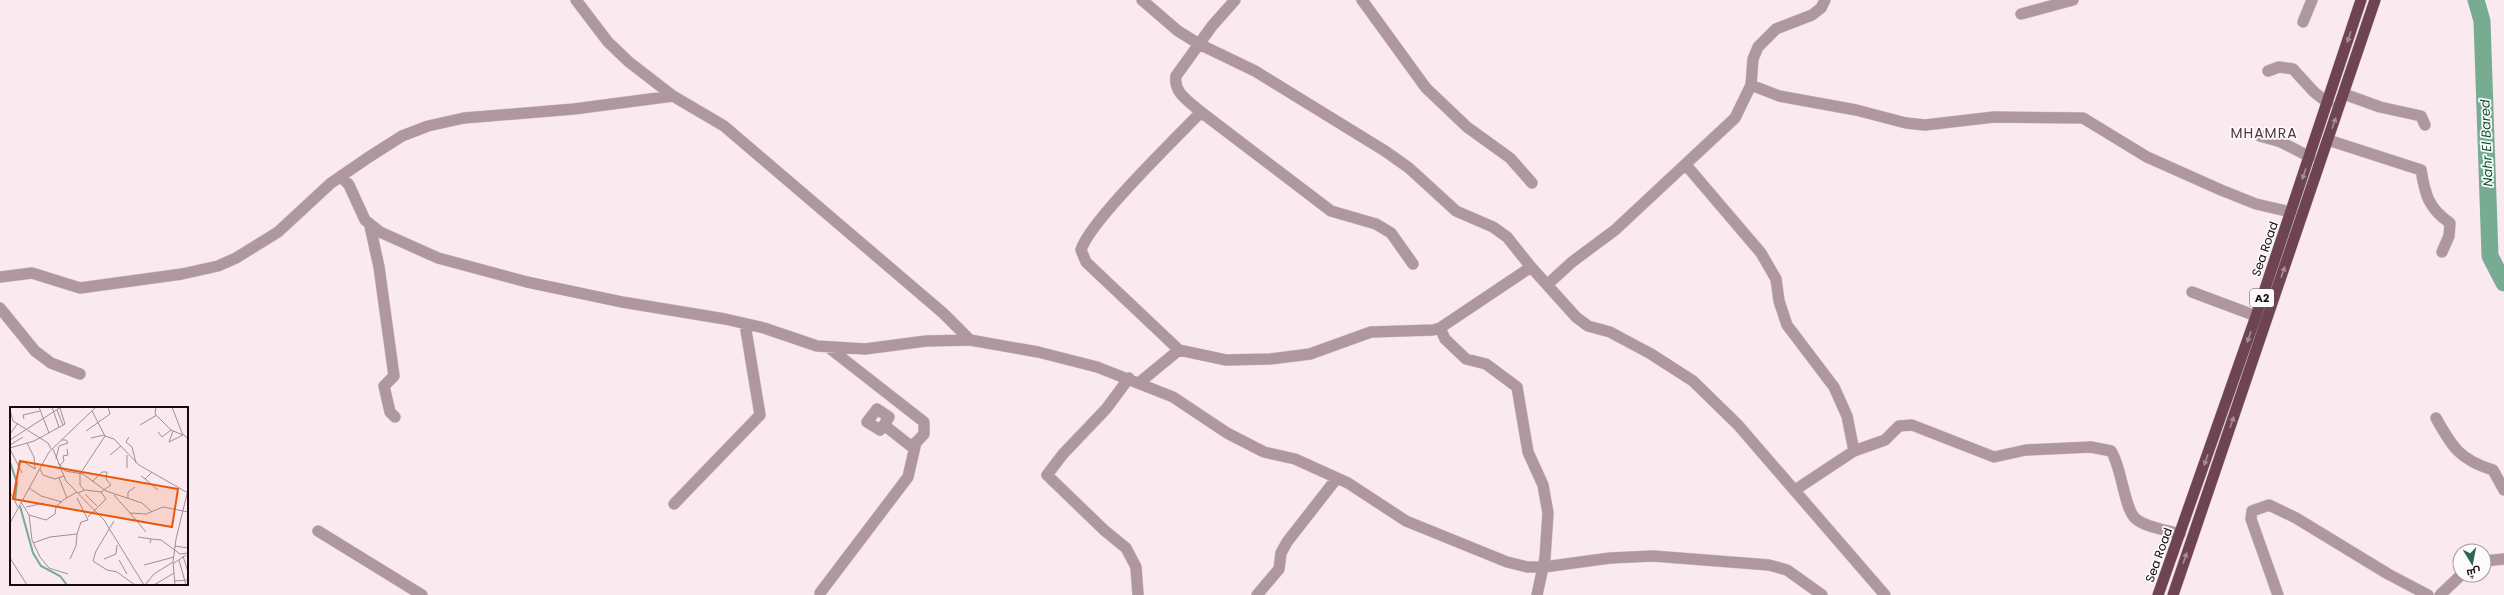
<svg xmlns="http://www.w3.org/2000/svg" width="2504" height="595" font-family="Poppins,Cairo,sans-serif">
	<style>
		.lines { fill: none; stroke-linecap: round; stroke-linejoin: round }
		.river { stroke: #78ac92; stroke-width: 17 }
		.minor-casing { stroke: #d6c5ca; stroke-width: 12 }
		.trunk-casing { stroke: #d6c5ca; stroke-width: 12 }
		.minor { stroke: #af979f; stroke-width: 11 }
		.trunk { stroke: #6e4454; stroke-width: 11 }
		.oneway { fill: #a68d97 }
		.labels { text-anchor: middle; stroke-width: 3.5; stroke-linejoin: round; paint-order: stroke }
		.shield { fill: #fbfbfb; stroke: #5c5256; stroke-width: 1 }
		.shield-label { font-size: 11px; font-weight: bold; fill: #180a10 }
		.street-label { font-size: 12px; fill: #180a10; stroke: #fbfbfb }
		.water-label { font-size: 13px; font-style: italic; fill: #084e35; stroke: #fbfbfb }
		.quarter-label { font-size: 14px; letter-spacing: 1px; fill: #563542; stroke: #fbfbfb }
		.inset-river { fill: none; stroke: #78ac92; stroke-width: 2 }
		.inset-road { fill: none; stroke: #a09095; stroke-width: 1 }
		.view { fill: #e8590c; fill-opacity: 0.15; stroke: #e8590c; stroke-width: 2 }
		.inset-edge { fill: none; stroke: #180a10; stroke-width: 2 }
	</style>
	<rect width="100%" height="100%" fill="#fae9ee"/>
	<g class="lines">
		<path class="river" d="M2476,0L2482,21L2490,256L2504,283"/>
		<defs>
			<path id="minor" d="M1142,0L1178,31L1199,44L1255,71L1385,151L1409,168L1456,211L1493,227L1507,237L1531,267L1576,317L1588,326L1610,332L1651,354L1693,381L1738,425L1885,595
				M1362,0L1426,88L1467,127L1510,158L1532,183
				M2021,14L2073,0
				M2303,22L2312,0
				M2268,71L2279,67L2293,69L2314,92L2328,103
				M1751,85L1779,96L1856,110L1906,123L1925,125L1994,117L2083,118L2147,157L2221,190L2256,204L2291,212
				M2344,94L2380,107L2421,116L2425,125
				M673,96L724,126L943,313L970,340
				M1201,112L1331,211L1376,224L1391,233L1413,264
				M2260,136L2281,142L2310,157
				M2328,140L2421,170C2425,194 2428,208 2450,223L2449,236L2442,252
				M1686,165L1761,253L1776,279L1779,301L1787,325L1834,387L1847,416L1854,451
				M341,176L349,185L365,220L380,232L438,258L527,282L622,302L725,319L764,328L817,346L865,349L926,341L970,340L1038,352L1097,367L1173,397L1227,433L1264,452L1295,459L1348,483L1406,521L1507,562L1527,567H1544L1610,558L1653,556L1769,565L1787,570L1822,595
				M370,226L379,267L394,376L384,386L390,412L395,417
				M0,277L32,273L80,288L182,274L218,266L236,258L278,232L331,183L369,157L402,136L428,126L464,118L574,109L673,96L629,62L608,42L576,0
				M1548,284L1572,262L1615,230L1735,118L1751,85L1753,59L1758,47L1776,29L1812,15L1821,8L1825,0
				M2192,292L2256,316
				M0,308L35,351L51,363L80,374
				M1440,328L1445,339L1466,359L1486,364L1517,387L1528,452L1543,485L1548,513L1545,558L1537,595
				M828,347L924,422V434L912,447L884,425L880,430L867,422L877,409L889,417L884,425
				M1179,350L1226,360L1270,359L1310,354L1371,332L1433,330L1440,328L1531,267
				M1129,378L1106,409L1063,454L1047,475L1104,530L1126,548L1136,567L1138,595
				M1140,382L1179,350L1086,262L1081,250C1089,222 1177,137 1201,112C1190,102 1173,93 1176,76L1212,26L1235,0
				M2436,418C2452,447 2460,460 2493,470L2504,490
				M1795,490L1854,451L1885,440L1899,426L1912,425L1994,457L2026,450L2091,447L2111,451C2122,467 2124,510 2136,519C2147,528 2167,530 2180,534
				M674,504L760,415L745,324
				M318,531L422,595
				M2484,561L2504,559
				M820,593L908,477L916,442
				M1257,595L1279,569L1281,553L1287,542L1337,478
				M2278,595L2251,519L2252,511L2269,505L2296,518L2388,574L2428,595
				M2440,595L2461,575"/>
			<path id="trunk" d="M2158,595L2256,316L2361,0
				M2173,595L2375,0"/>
		</defs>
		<use href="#minor" class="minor-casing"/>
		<use href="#trunk" class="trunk-casing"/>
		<use href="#minor" class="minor"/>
		<use href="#trunk" class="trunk"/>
	</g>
	<defs><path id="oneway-solid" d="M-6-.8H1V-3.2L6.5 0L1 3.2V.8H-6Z"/></defs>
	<g class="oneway">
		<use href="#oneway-solid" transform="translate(2349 37) rotate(108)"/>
		<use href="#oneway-solid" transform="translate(2334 123) rotate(-71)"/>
		<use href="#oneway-solid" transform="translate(2304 174) rotate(109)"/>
		<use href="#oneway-solid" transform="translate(2283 272) rotate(-71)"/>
		<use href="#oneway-solid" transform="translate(2249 337) rotate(109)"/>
		<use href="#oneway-solid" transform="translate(2232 422) rotate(-71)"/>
		<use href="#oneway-solid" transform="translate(2206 460) rotate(109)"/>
		<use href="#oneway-solid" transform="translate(2185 558) rotate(-71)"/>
	</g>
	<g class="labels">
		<rect class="shield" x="2250" y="289" width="24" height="18" rx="3"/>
		<g class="shield-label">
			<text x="2262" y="302">A2</text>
		</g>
		<g class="street-label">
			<text transform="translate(2265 249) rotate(-71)" y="4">Sea Road</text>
			<text transform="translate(2159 555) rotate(-70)" y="4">Sea Road</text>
		</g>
		<g class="water-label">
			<text transform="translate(2486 143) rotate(-92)" y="5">Nahr El Bared</text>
		</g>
		<g class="quarter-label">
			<text x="2264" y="138">MHAMRA</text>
		</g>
	</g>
	<g transform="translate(10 407)">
		<rect width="178" height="178" fill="#fae9ee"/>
		<path class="inset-river" d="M0,55L7,76L5,93M10,99L23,146L31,159L50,169L57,178"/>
		<path class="inset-road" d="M29,0L39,26M42,0L49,20M146,0L145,7L161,23L173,28M162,0L172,26L178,32M0,3L3,14L38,36L41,42M47,3L53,18M14,12L13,8L30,4M130,18L147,8M76,24L100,7L98,0M163,24L159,35L173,28M148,25L152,30L161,23M0,27L8,16M95,29L104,32L129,58L178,86M119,30L116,35L122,40L126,56M81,31L94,28M0,33L51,0M0,38L13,30M0,41L24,34L55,17L50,1M0,42L12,66M43,42L56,74L94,113L134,178M100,48L111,39M117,48V61M46,52L49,39L58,36L56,33H51M8,56L14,55L25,62L24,50L17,36M48,56L55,64L73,67L96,84L132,96L142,105M50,58L54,54L53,49L58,48L57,42M30,62L33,68L45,72L54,69M131,69L135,72L142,65M49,71L57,91M135,72L148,83M82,75L92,65H97L96,72L101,78L94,83M19,81L31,89L52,95M74,83L70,78V67L95,29L82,4M0,85L8,100M68,86L75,83L91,85M75,87L87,99M104,88L120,106M118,91V85L125,80M11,95L19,108L22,133L30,150L39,161L58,167M16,100L34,96M19,108L36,113L45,107L46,100L53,93L67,85M78,110L96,92L91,85L94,83M104,114L86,144L83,154L97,163L107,165L125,178M0,116L39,45L86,0M136,125L120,106L136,107L153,100L178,105M128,130L141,132M23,136L40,130L67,127L71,115L78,113L67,91M140,136L141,132L151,133L170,147L178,146M165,139L178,141M173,149L178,165M0,151L17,178M60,152L66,139L67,127M94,152L106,147L107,138M109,153L117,167M169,153L176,178M164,156L176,148M134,158L164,150M165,174L178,173M135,178L144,167L163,155M144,178L164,166M165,178L163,155L166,132L178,83"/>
		<path class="view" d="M10,54L168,82L162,120L3,92Z"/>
		<rect width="178" height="178" class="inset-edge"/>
	</g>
	<g transform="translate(2472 563) rotate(170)"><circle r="19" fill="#fbfbfb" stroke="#a09b9d"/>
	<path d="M0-3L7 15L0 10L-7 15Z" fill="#2f674e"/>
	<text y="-6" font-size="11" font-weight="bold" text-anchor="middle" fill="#180a10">ش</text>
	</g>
</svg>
